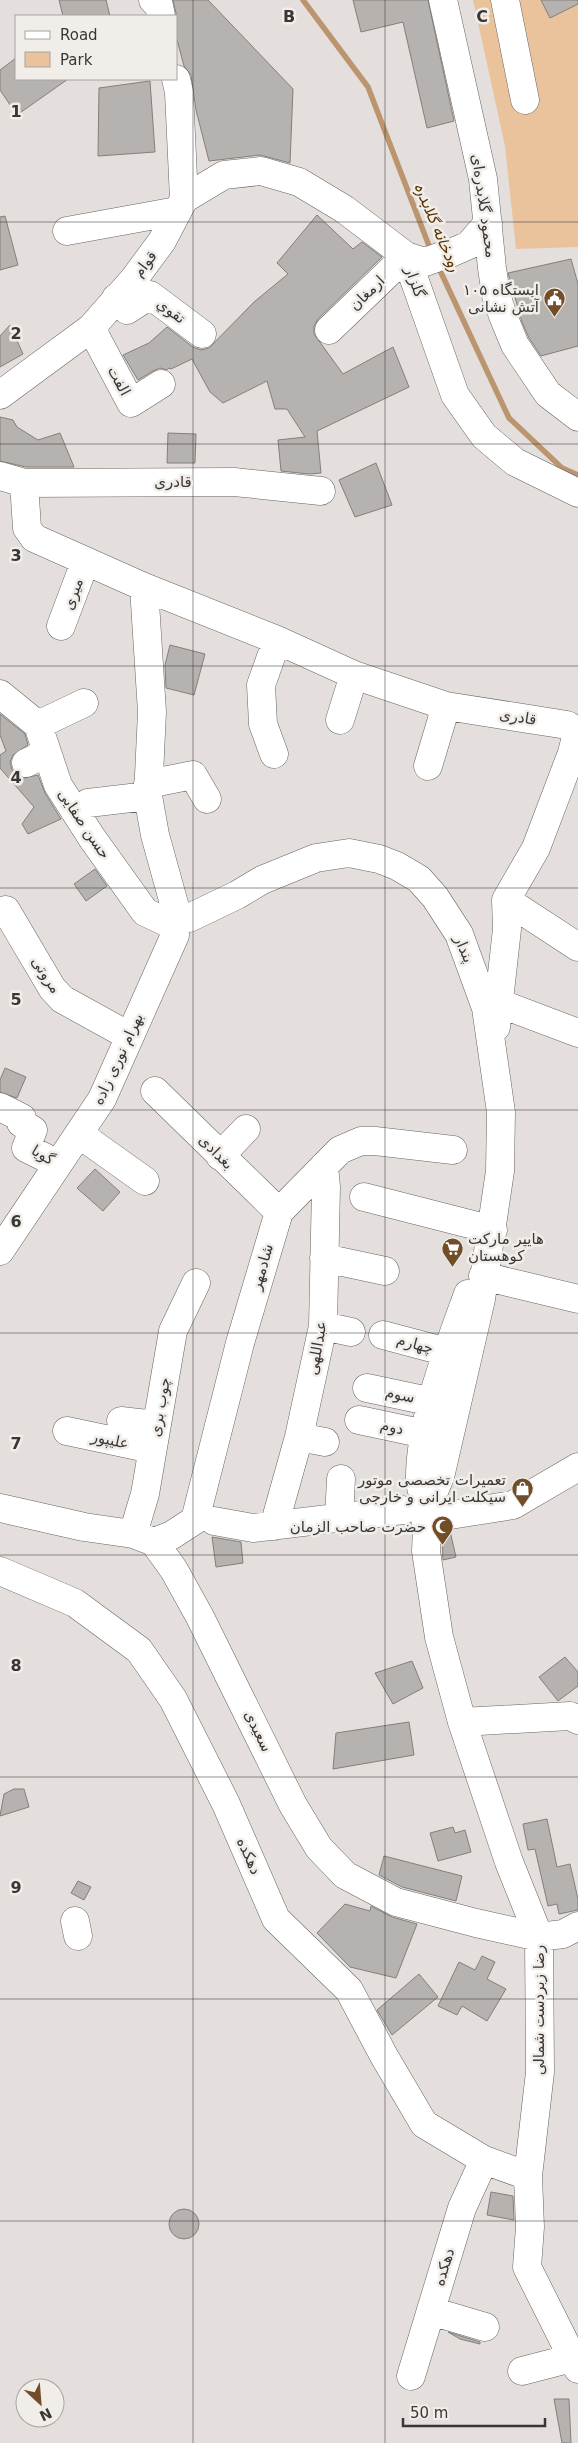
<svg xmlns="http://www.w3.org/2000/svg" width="578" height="2443" font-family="'DejaVu Sans',Vazirmatn,sans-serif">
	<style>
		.green { fill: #eac39c }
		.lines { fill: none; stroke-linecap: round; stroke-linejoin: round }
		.stream { stroke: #bb956f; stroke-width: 5.5 }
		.building { fill: #b6b2af; stroke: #837f7b }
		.minor-casing { stroke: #676460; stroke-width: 29 }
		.minor { stroke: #fff; stroke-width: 28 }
		.grid { fill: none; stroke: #393736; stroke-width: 1; stroke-opacity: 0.55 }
		.labels { text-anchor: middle; stroke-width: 5; stroke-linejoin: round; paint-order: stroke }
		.street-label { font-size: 15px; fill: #393736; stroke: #f1ede9 }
		.poi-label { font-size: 15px; fill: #393736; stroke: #f1ede9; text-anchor: end }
		.water-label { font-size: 16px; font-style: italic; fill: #573200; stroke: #f1ede9 }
		.grid-label { font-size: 16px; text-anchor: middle; font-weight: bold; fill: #393736; stroke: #f1ede9; stroke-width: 5; stroke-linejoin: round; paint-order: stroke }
	</style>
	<rect width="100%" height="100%" fill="#e4dfdc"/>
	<path class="green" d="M473,0H578V247L516,249L505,146Z"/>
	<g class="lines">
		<path class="stream" d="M303,0L368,87L431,251
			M437,264L509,418L562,468L578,475"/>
	</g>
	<path class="building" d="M59,0H106L110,16H63Z
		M173,0H208L293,89L290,163L260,155L209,161L196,110L191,75L184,66L176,36V13Z
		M353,0H428L454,121L427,128L403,22L361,32Z
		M541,0H578V4L550,18Z
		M16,58V79H68L17,115L0,90V70Z
		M150,81L155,152L98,156L99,88Z
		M317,215L353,249L362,242L382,257L318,319L314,326V334L343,374L393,347L409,387L317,431L321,473L309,474L281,471L278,440L305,437L287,409H275L267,381L223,403L210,392L192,359L171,369L169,368L167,370L160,368L153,371L138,380L123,355L149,343L167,327L193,347L201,350L209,348L254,302L288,274L277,263Z
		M5,216L18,265L0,270V217Z
		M571,259L578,284V346L541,356L529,338L522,322L508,273Z
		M10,325L23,354L0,367V336Z
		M0,417L13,420L17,427L38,440L60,433L74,467H26L0,461Z
		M168,433L196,434L195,463H167Z
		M376,463L392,505L355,517L339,480Z
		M170,645L205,654L194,695L166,688L165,665Z
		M0,714L25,734L28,745L13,755L10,762L12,770L18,776L24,778L38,775L45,793L61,819L28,834L22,824L34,807L0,768V755L6,751L0,735Z
		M95,869L107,886L86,901L74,884Z
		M5,1068L26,1077L17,1098L0,1092V1080Z
		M95,1169L120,1192L103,1211L77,1188Z
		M450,1531L456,1557L443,1560L442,1532Z
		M212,1537L241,1542L243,1563L216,1567Z
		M565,1657L578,1672V1686L558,1701L539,1677Z
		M412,1661L423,1688L393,1704L375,1673Z
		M409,1722L414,1755L333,1769L336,1733Z
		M14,1789H24L29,1807L0,1816L4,1794Z
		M547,1819L557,1867L570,1864L578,1899V1910L559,1914L557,1904L548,1906L535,1849L528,1850L523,1824Z
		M453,1827L455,1833L465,1830L471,1852L438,1861L430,1833Z
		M384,1856L462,1876L456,1901L402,1887L379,1875Z
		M78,1881L91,1887L84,1900L71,1893Z
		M345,1904L370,1911L371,1906L392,1917L417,1924L396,1978L350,1967L317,1933Z
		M482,1956L495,1962L487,1979L506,1989L487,2021L462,2006L457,2015L438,2006L459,1962L475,1970Z
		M419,1974L438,1997L392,2035L377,2010Z
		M491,2192L513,2196L514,2220L487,2215Z
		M169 2224a15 15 0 1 1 30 0a15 15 0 1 1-30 0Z
		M448,2332L480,2342V2344L460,2339Z
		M554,2399H569L571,2443H562Z"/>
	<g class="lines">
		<defs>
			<path id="minor" d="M153,0L159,6L161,16
				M443,0L483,179L492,268L496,295L503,316L515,345L548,394L578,417
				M505,0L525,100
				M184,199L224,175L261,171L299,182L344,209L406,256L455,395L484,436L515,462L578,493
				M67,231L177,211
				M406,256L425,262L453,252L469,245L488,223
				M116,298L127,310L150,295L202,334
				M91,328L131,403L161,384
				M329,330L406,256
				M0,395L91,328L134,279L162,241L184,199L179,92L176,79
				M0,476L24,483L234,482L321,491
				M24,483L27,528L34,538L144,587L277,640L354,675L446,706L567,725L574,729L576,737L572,753L536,848L506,900L507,929L496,1027
				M144,587L152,712L148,796L155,835L176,911
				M61,626L85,562
				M0,694L38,725L58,785L92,838L145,912L166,922
				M340,720L354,675
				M38,725L84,703
				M274,754L263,724L261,685L277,640
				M26,763L47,753
				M428,766L446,706
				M148,784L193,775L207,799
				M88,803L148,796
				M506,900L578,947
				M6,910L52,988L62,999L129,1036
				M189,918L237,895L262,880L316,858L349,853L379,859L397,866L419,879L435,897L459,934L486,1008L501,1112L500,1171L481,1299L440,1477L428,1506L426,1551L439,1637L462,1722L509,1862L539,1937L540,2072L528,2176L530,2227L527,2267L578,2369
				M499,1003L578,1033
				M155,1091L279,1212
				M0,1107L22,1118L21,1123L33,1130L26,1148L58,1164
				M79,1134L145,1181
				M220,1156L246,1129
				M364,1197L493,1230
				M0,1251L102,1099L175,935
				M324,1258L385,1271
				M483,1276L578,1299
				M323,1326L351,1332
				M383,1335L447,1352
				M367,1388L433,1402
				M359,1420L425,1434
				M121,1421L156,1425
				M67,1431L152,1449
				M299,1437L325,1442
				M428,1506C425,1499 420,1489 420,1481C419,1423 448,1349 468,1294
				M0,1508L84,1527L133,1534L154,1542L174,1570L200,1617L293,1805L319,1848L345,1875L396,1902L476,1923L539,1937L563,1934L578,1926
				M339,1518L341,1479
				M425,1519L513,1505L578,1467
				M214,1521L253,1528L403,1510
				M274,1526L299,1437L323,1326L326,1187L324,1166
				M133,1534L145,1494L173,1331L196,1283
				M154,1542L172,1535L195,1520L240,1343L279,1212L340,1150L361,1141H375L453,1150
				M0,1571L75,1603L139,1650L173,1699L226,1804L276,1919L349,1990L384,2056L424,2124L484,2160L528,2176
				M462,1722L570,1716L578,1720
				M75,1921L78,1936
				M431,2311L485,2327
				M522,2371L572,2358
				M411,2376L462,2208L484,2160"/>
		</defs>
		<use href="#minor" class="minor-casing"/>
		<use href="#minor" class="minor"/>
	</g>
	<path class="grid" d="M193,0V2443M385,0V2443M0,222H578M0,444H578M0,666H578M0,888H578M0,1110H578M0,1333H578M0,1555H578M0,1777H578M0,1999H578M0,2221H578"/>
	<defs>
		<symbol id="civic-pin" viewBox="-11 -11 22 30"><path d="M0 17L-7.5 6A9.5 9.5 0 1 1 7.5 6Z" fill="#714d28" stroke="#f1ede9"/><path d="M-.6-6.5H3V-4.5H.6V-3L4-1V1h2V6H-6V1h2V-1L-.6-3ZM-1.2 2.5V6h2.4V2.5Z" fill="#fff"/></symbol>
		<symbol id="supermarket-pin" viewBox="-11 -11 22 30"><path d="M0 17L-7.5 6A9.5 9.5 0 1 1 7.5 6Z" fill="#714d28" stroke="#f1ede9"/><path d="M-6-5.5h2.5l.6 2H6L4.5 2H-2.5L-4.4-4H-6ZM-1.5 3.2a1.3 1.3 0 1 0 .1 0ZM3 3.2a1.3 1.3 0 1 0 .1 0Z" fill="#fff"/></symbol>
		<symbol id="shop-pin" viewBox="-11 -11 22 30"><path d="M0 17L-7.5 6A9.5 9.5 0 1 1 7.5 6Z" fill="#714d28" stroke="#f1ede9"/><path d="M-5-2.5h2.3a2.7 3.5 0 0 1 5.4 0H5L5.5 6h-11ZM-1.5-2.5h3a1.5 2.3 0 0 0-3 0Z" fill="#fff"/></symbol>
		<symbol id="mosque-pin" viewBox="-11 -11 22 30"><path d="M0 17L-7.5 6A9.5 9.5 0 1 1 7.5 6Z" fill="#714d28" stroke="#f1ede9"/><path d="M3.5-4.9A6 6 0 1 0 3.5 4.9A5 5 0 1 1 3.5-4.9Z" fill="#fff"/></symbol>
	</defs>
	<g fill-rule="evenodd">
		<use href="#civic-pin" x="542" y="286" width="25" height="34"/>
		<use href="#supermarket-pin" x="440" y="1236" width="25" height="34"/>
		<use href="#shop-pin" x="510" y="1476" width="25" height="34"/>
		<use href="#mosque-pin" x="430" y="1514" width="25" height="34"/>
	</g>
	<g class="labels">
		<g class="street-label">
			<text transform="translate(484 206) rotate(82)" y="5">محمود گلابدره‌ای</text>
			<text transform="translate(145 264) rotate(-53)" y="5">قوام</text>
			<text transform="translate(415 282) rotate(70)" y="5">گلزار</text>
			<text transform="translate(367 293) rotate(-44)" y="5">ارمغان</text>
			<text transform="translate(171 311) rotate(36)" y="5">تقوي</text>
			<text transform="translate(119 381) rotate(62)" y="5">الفت</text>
			<text x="173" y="487">قادری</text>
			<text transform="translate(73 594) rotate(-70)" y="5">میری</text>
			<text transform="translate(518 717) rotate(9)" y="5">قادری</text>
			<text transform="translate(84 824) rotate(56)" y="5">حسن صفایی</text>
			<text transform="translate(464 949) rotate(67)" y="5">پندار</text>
			<text transform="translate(46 975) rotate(57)" y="5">مروتی</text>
			<text transform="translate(118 1059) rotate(-65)" y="5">بهرام نوری زاده</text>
			<text transform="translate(216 1152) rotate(45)" y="5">بغدادی</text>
			<text transform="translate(43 1155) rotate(31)" y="5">گویا</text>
			<text transform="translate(262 1267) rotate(-74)" y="5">شادمهر</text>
			<text transform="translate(415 1344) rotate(15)" y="5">چهارم</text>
			<text transform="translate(317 1348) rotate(-80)" y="5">عبداللهی</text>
			<text transform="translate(400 1395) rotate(12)" y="5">سوم</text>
			<text transform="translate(160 1407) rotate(-80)" y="5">چوب بری</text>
			<text transform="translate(392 1427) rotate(12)" y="5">دوم</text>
			<text transform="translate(110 1440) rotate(12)" y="5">علیپور</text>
			<text transform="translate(258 1731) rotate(64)" y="5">سعیدی</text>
			<text transform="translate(249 1856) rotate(66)" y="5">دهکده</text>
			<text transform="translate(539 2010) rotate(-90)" y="5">رضا زبردست شمالی</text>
			<text transform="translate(444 2267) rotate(-73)" y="5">دهکده</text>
		</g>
		<g class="poi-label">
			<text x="539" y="295">ایستگاه ۱۰۵<tspan x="539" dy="17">آتش نشانی</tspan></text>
			<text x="468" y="1244" text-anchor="start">هایپر مارکت<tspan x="468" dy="17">کوهستان</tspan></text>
			<text x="506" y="1485">تعمیرات تخصصی موتور<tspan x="506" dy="17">سیکلت ایرانی و خارجی</tspan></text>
			<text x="426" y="1532">حضرت صاحب الزمان</text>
		</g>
		<g class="water-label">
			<text transform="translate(438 227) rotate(67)" y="6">رودخانه گلابدره</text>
		</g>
	</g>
	<g class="grid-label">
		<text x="289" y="22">B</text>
		<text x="482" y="22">C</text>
		<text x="16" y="117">1</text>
		<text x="16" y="339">2</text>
		<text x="16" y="561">3</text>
		<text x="16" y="783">4</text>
		<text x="16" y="1005">5</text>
		<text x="16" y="1227">6</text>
		<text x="16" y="1449">7</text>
		<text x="16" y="1671">8</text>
		<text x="16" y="1893">9</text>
	</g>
	<rect x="15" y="15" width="162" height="65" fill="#f1ede9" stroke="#a7a4a1"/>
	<rect x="25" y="31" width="25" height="8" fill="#ffffff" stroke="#a7a4a1"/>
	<text x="60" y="40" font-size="15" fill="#393736">Road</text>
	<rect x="25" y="52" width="25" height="15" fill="#eac39c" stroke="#a7a4a1"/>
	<text x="60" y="65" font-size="15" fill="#393736">Park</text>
	<g transform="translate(40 2403) rotate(154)"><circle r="24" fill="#f1ede9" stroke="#a7a4a1"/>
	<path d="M0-4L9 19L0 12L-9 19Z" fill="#714d28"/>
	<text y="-8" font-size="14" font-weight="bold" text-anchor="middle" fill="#393736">N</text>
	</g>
	<path d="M403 2418v8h142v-8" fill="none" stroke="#393736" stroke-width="2.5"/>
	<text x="410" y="2418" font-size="15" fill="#393736" stroke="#f1ede9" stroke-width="4" paint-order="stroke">50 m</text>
</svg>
